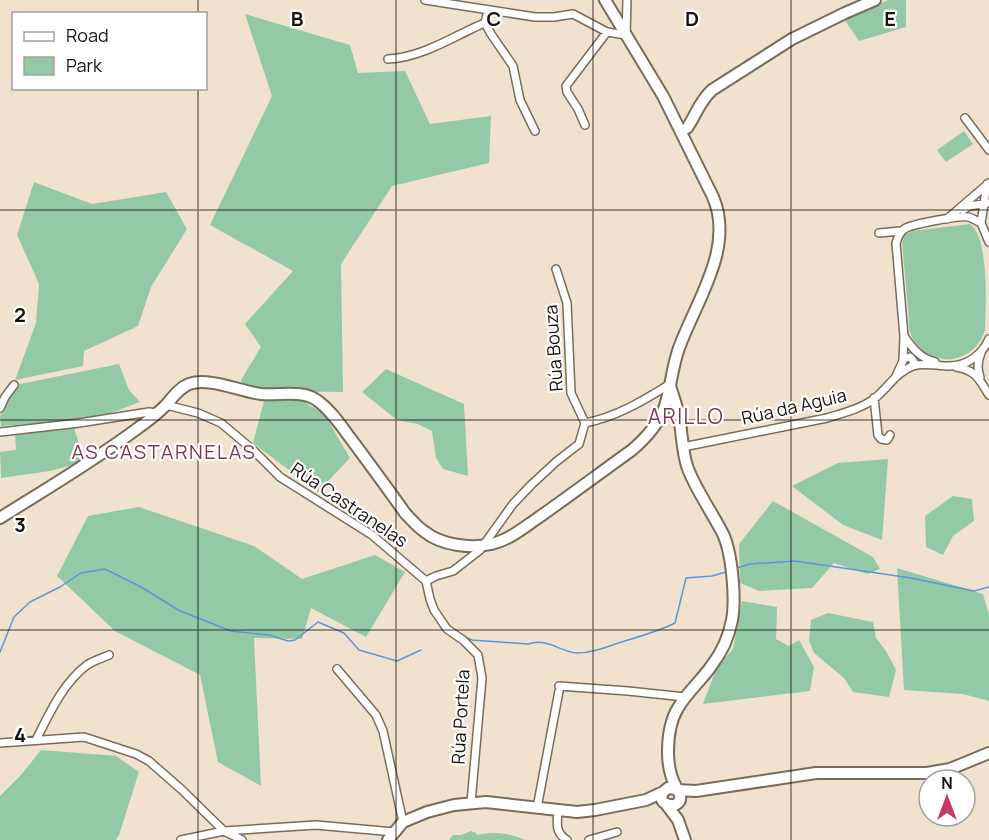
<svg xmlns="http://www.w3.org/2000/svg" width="989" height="840" font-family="Manrope,sans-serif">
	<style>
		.green { fill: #94c9a8 }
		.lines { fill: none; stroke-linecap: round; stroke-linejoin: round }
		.stream { stroke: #5d95d9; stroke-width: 1.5 }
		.street-casing { stroke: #786c5b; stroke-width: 10 }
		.secondary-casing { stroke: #786c5b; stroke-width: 14 }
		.street { stroke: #fff; stroke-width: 7 }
		.secondary { stroke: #fff; stroke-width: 10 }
		.grid { fill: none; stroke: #17120c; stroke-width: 1.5; stroke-opacity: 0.55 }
		.labels { text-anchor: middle; stroke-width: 4.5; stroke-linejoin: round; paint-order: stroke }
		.street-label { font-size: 18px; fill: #17120c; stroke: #fff }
		.neighbourhood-label { font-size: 20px; letter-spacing: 1.5px; fill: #80394c; stroke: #fff }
		.quarter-label { font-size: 21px; letter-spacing: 1.5px; fill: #80394c; stroke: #fff }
		.grid-label { font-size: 20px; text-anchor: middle; font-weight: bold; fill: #17120c; stroke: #fff; stroke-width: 4.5; stroke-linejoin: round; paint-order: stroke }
	</style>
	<rect width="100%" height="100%" fill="#f0e2cf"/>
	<path class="green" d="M888,0H906V27L859,41L844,19Z
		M245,14L350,45L358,73L405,71L430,124L491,116L489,163L392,186L341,264L343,392L270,391L242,385L241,380L261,347L245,324L293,271L210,225L272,96Z
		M964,131L973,144L946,162L937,150Z
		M34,182L92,204L166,192L187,229L151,287L138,326L84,351L83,366L15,380L36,323L39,284L17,235Z
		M970,224C989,237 986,304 985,330C981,344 971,354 957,358C940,363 918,353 911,335C908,328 909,316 908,308C906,286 904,265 902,243L905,235L912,231Z
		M119,364L129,390L140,402L106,415L60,422L1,426L0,416L15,385Z
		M386,369L464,404L468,476L443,469L436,458L432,431L418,424L397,420L362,392Z
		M301,400L324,414L350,458L318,492L253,443L264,401Z
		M74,428L84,458L76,464L50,471L1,478L0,452L16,450L15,432Z
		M888,459L882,540L843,525L792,486L838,463Z
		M953,496L972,499L974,521L953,536L943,555L926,547L925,516Z
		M773,501L873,557L880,569L867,574L834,563L812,588L759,591L740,583L739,544Z
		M139,507L254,546L302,579L375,555L405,572L366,637L311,608L302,639L254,638L261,786L218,762L200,675L115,631L57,576L88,516Z
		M897,568L983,594L989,615V701L963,694L904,690Z
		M742,601L777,607L776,639L789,646L799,640L814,667L810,691L703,704L716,669L733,649Z
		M828,613L873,622L876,638L886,651L896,670L889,697L853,692L844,678L814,653L809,640L811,620Z
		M41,750L116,756L139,772L119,835L116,840H0V796L21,775Z
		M471,831L476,833L477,835C492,831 510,833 525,840H449L453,835H461Z"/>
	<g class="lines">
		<path class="stream" d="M737,568L750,564L795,561L911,578L974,591L989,587
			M465,637L472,640L528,644C547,637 560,652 577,653C591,653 604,648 618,643C638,637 657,632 675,623L686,578L712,576L726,572
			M0,652L14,617L30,602L60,587L81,573L105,569L141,587L180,611L231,631L269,635L288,641L295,640L318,622L344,633L359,650L397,661L421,650"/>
		<defs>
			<path id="street" d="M425,0L535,17H554L573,14L607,32L626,35L627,0
				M488,10L485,23L491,34L513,66L520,100L535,131
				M388,59C413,58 437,46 459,35C468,31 476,26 485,23
				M965,118L989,150
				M585,125L578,109L567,92L566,86L607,32
				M963,210L969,206L989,203
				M947,219L989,183
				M981,223L987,184
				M879,233L901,231
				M556,269L567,303L571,393L585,423
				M904,336C912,348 920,358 935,362
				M903,359L910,357L914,362L912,366
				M956,367C976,370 979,379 989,395
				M896,376L903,361L904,336L896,243C898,237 900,231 906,228C914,224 960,215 968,217C972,218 977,221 981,223L989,242
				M980,377C977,369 977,362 981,353
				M874,398L878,435L881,439L887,440L890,435
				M166,405L198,413L221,423L253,450L280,477L372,535L426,581
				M0,408L5,397L14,385
				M0,432L79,423L149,412L157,413
				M683,447L827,418C843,413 860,409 874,399C887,389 896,372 913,366C924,362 937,366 949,366C967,366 982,355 989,339
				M426,581L436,576L453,571L480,550L513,504L531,485L557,461L579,444L585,423C616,417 643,401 670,384
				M426,581L430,599L434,610L447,629L463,640L478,655L482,678L471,803
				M337,669L376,715L383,731L403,822
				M559,686L628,691L685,697
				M36,740C49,714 63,683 87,665C93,661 102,658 109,655
				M0,743L84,737L136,754L149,761L181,789L224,831L316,825L394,832
				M537,808L559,691
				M558,811C557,823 555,833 567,840
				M181,840L224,831L242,840
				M589,840L617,832"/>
			<path id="secondary" d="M687,128C696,115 699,102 712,90L792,39L845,13L875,0
				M670,386C673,396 677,406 679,416C682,433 682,450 687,466C695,489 712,512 723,534C732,553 736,599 732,620C729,636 722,652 712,665C702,680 687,692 678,708C670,721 668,736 668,752C668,764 670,776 676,787C677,789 679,792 680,795C683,814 647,803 668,788L676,789
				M0,518C46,489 94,461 138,428C148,421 157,414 166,405C173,397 179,388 189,384C209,377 239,391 261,394C279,396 303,389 318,401C333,412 343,429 354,443C371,466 388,489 405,513C411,519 417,527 425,532C441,545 471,549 491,544C507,541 522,529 535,520C568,497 600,473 632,450C646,438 659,424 665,406C671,387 672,367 679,348C696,301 735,248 713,197L663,96L605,0
				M677,790L696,791L816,773H927L950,769L989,753
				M666,804L678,820L685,840
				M388,840L403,822L427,812L454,805L486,802L577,812L595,810L646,800L663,792"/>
		</defs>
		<use href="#street" class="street-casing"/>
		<use href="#secondary" class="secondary-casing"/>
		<use href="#street" class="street"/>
		<use href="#secondary" class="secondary"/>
	</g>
	<path class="grid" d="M198,0V14M396,0V840M593,0V840M791,0V840M198,88V840M0,210H989M0,420H989M0,630H989"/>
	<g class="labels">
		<g class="street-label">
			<text transform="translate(554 348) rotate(-94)" y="6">Rúa Bouza</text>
			<text transform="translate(794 407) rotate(-13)" y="6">Rúa da Aguia</text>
			<text transform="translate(349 505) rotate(34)" y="6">Rúa Castranelas</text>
			<text transform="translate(461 717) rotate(-87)" y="6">Rúa Portela</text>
		</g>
		<g class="neighbourhood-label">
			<text x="164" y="459">AS CASTARNELAS</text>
		</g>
		<g class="quarter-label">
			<text x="686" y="424">ARILLO</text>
		</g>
	</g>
	<g class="grid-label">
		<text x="297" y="26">B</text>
		<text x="494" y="26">C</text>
		<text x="692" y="26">D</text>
		<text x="890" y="26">E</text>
		<text x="20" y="322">2</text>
		<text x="20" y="532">3</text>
		<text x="20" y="742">4</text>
	</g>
	<rect x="12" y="12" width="195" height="78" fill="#ffffff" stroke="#a2a09e" stroke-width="1.5"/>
	<rect x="24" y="32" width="30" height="9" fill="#ffffff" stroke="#a2a09e" stroke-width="1.5"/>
	<text x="66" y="42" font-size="18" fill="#17120c">Road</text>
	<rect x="24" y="57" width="30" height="18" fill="#94c9a8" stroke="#a2a09e" stroke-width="1.5"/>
	<text x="66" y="72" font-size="18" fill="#17120c">Park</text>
	<g transform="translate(947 798)"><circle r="28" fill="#ffffff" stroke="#a2a09e" stroke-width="1.5"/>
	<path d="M0-4.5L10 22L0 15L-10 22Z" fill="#c73966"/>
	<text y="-9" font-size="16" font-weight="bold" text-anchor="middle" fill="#17120c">N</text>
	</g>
</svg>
